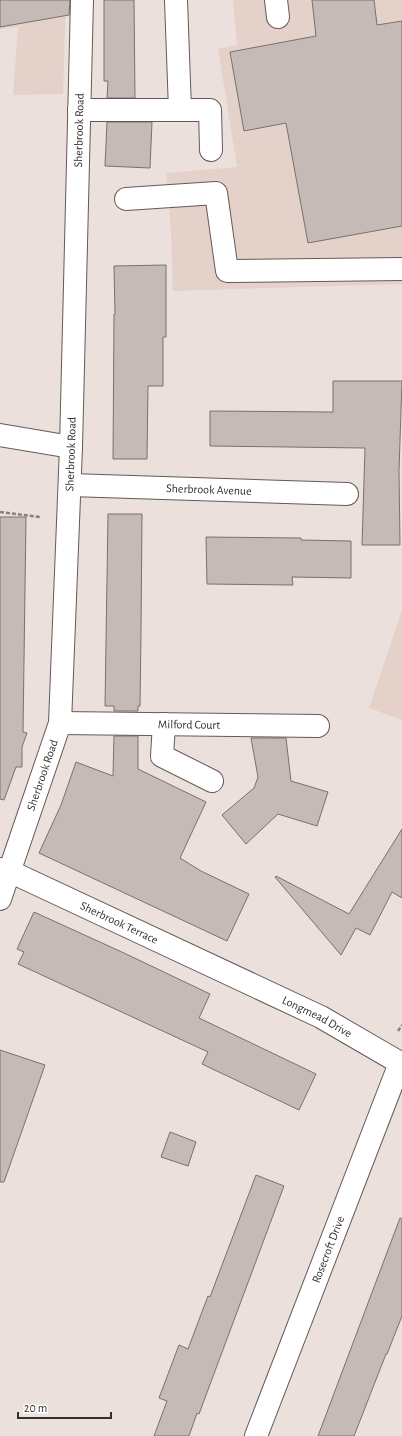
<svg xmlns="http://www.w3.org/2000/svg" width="402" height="1436" font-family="'Alegreya Sans',sans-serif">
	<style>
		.built { fill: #e4d2ca }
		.building { fill: #c5bab6; stroke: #7a706c }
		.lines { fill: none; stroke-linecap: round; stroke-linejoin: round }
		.minor-casing { stroke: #635a56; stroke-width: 24 }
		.path { stroke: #89817f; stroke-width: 2.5; stroke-dasharray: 4 2; stroke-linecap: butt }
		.minor { stroke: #fff; stroke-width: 22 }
		.labels { text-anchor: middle; stroke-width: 3; stroke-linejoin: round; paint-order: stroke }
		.street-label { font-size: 12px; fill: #332f2d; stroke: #fff }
	</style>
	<rect width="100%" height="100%" fill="#ece0dc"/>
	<path class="built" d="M0,0H66L63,94L13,95L18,27L0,29Z
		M233,0H402V284L173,291L171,232L166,173L237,167L218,49L237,45Z
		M402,610V720L369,708Z"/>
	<path class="building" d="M0,0H70L69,15L0,27Z
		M104,0H134L135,98H107L108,81H104Z
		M312,0H374L377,25L402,21V226L308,243L286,123L244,131L230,52L316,36Z
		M107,122H152L150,168L105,166Z
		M166,265V337H163V386H148L147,459H113L114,314H115L114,266Z
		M333,381H402L399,471L400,545H362L365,448L210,446V411L333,412Z
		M108,514H142L141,631L140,706H138V711H114V706H105Z
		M0,517H26L23,732L27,733L22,747V767H16L4,800L0,799Z
		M206,537L301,538V540L351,541V578L292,577L293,585L207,584Z
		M114,736H138V769L206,802L180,858L201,871L249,894L227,941L39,853L61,805L76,762L113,776Z
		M251,738H286L291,781L328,792L317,826L278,814L246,844L222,815L254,788L258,777Z
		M402,829V898L392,892L370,935L356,928L341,955L275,877L276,876L349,914Z
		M34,912L124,953L210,994L199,1018L316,1074L299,1110L202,1064L208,1052L18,964L24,952L17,949Z
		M0,1050L45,1065L4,1182H0Z
		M170,1132L196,1142L188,1166L161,1157Z
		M256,1175L284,1186L199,1414L197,1413L189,1436H154L167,1401L159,1398L179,1345L188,1349L208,1296L210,1297Z
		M400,1218L402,1219V1316L387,1354H386L354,1436H318Z"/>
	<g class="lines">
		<defs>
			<g id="minor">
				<path d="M276,0L278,17"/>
				<path d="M79,110H180L176,0"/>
				<path d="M180,110H210L211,150"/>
				<path d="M126,199L216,193L227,271L402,269"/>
				<path d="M0,435L71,447"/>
				<path id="s1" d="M70,485L347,494"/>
				<path id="s2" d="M60,723L318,726"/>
				<path d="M164,724L162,756L212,781"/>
				<path id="s3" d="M0,869L9,871L321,1017L402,1064"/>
				<path id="s4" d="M0,899L60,723L71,447L82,0"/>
				<path id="s5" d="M256,1436L400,1063"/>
			</g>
		</defs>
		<use href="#minor" class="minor-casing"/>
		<path class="path" d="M0,512L40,517
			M398,1031L402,1025"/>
		<use href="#minor" class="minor"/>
	</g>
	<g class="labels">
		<g class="street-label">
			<text dy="4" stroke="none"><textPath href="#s4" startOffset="779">Sherbrook Road</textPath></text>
			<text dy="4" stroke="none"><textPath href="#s4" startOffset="455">Sherbrook Road</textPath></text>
			<text dy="4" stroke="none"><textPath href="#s1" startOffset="139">Sherbrook Avenue</textPath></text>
			<text dy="4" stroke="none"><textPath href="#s2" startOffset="129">Milford Court</textPath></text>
			<text dy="4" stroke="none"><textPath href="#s4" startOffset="131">Sherbrook Road</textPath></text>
			<text dy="4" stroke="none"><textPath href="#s3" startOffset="131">Sherbrook Terrace</textPath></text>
			<text dy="4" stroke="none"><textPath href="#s3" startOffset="350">Longmead Drive</textPath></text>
			<text dy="4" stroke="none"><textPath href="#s5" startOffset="200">Rosecroft Drive</textPath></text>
		</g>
	</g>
	<path d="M18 1412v6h93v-6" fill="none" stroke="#332f2d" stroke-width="2"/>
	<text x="24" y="1412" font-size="12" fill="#332f2d" stroke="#ffffff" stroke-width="3" paint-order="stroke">20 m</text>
</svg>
